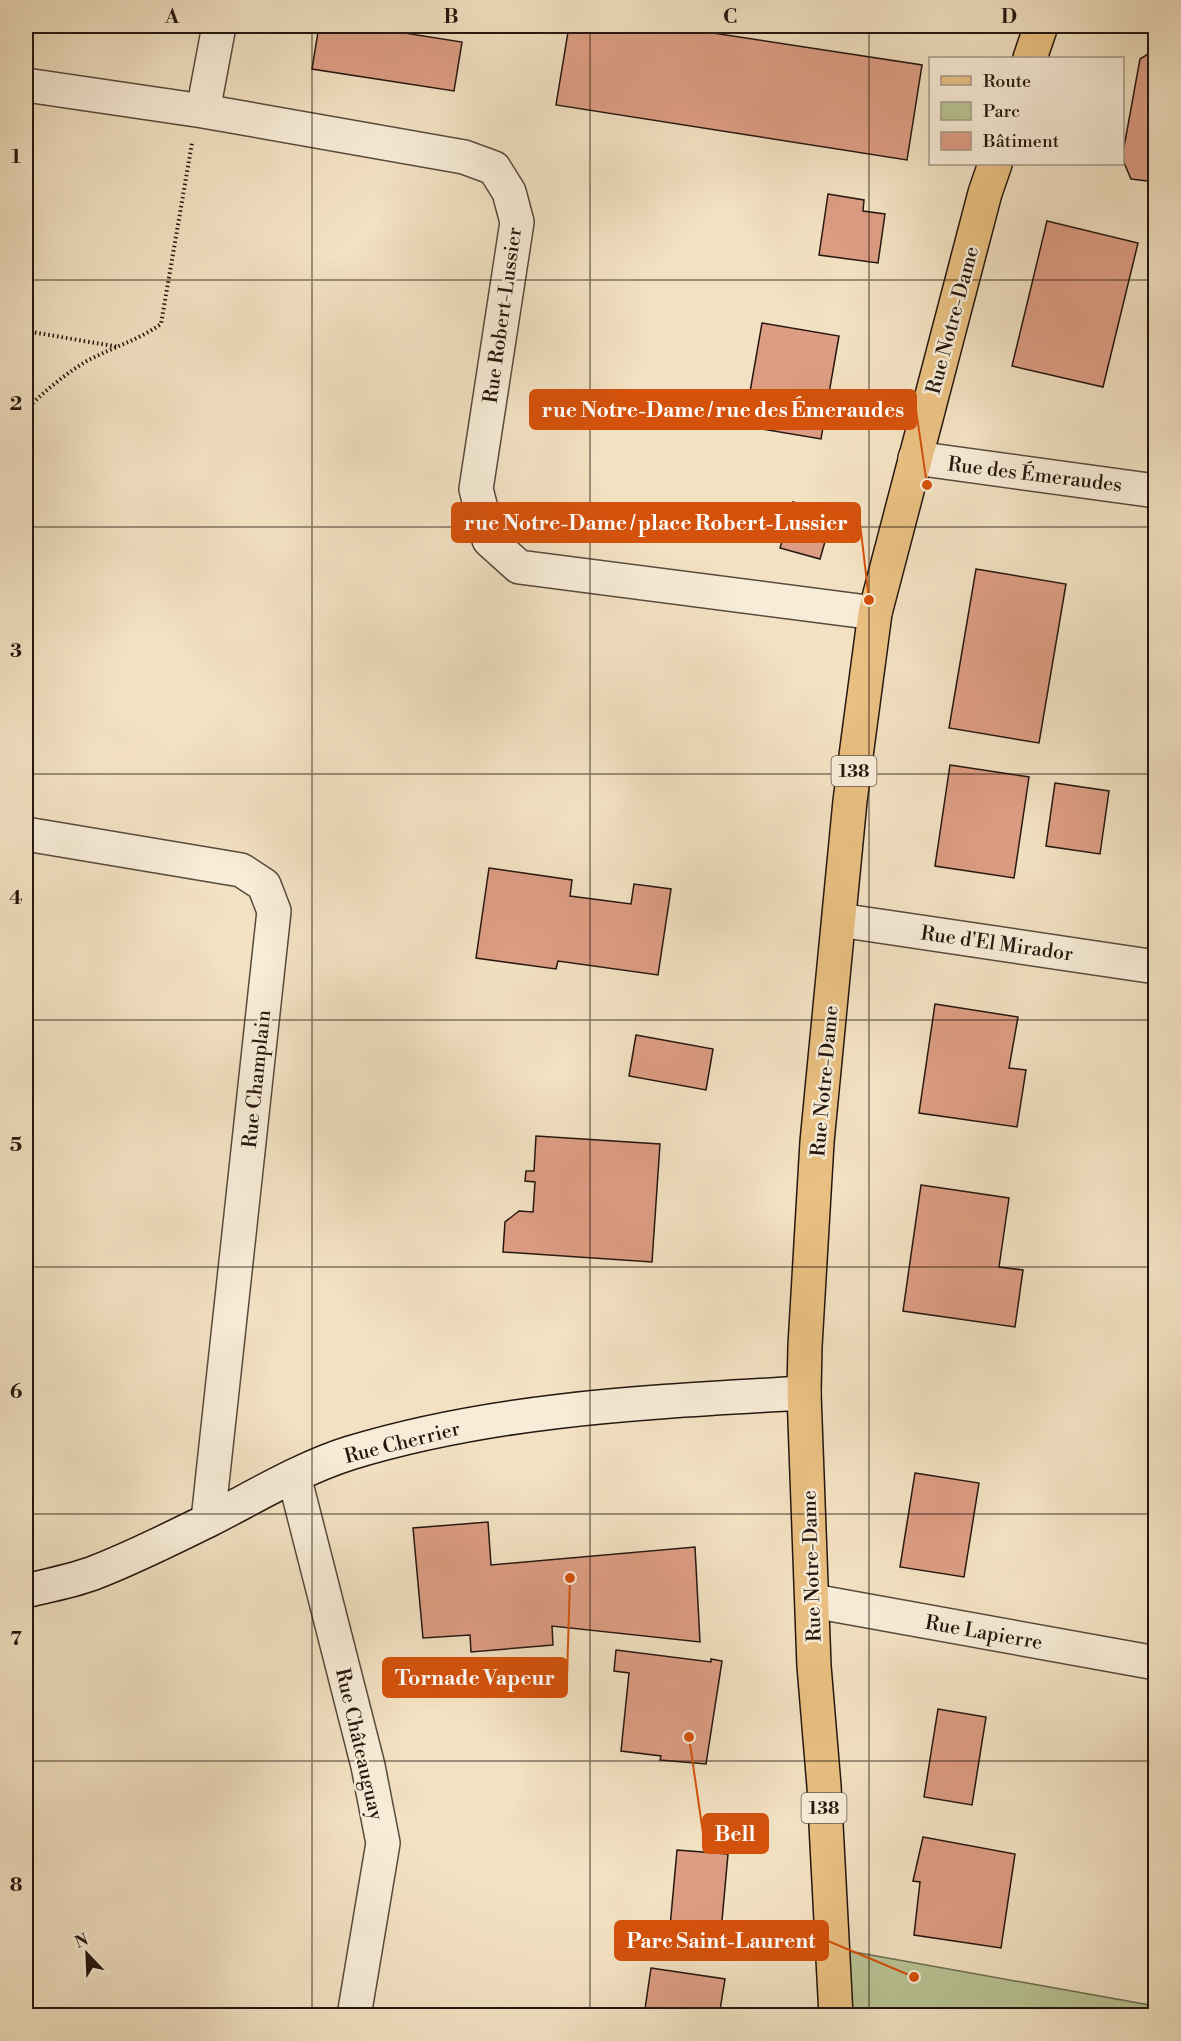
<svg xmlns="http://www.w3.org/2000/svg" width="1181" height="2041" font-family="'Libre Bodoni',serif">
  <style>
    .green { fill: #b8c395; stroke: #6e6d52; stroke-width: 1.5 }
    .building { fill: #dd9d84; stroke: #25170f; stroke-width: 1.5 }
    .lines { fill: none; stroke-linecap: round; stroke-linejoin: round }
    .street-casing { stroke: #584a3c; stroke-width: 36 }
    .secondary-casing { stroke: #25170f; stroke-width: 36 }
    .primary-casing { stroke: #25170f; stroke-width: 36 }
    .path { stroke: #25170f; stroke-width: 4; stroke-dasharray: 1.5 3; stroke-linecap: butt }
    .street { stroke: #f7ecd7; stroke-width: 33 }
    .secondary { stroke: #f7ecd7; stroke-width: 33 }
    .primary { stroke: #e9c081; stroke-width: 33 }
    .grid { fill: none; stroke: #25170f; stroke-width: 1.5; stroke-opacity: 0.55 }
    .labels { text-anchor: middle; stroke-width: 5; stroke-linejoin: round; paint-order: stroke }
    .shield { fill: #f7ecd7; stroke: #64574b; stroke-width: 1.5 }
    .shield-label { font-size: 18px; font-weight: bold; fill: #25170f }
    .street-label { font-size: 20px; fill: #25170f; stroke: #f7ecd7 }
    .leader { fill: none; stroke: #d4520c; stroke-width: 2 }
    .callout-dot { fill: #d4520c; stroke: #f7ecd7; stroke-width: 2 }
    .callout { fill: #d4520c; stroke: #d4520c; stroke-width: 2 }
    .callout-label { font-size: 21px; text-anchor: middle; font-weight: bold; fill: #fff }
    .neatline { fill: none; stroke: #25170f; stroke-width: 2 }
    .grid-label { font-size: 20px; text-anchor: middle; font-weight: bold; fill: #25170f }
  </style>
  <rect width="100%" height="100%" fill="#f2e1c2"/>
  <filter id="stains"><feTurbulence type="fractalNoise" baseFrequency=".00333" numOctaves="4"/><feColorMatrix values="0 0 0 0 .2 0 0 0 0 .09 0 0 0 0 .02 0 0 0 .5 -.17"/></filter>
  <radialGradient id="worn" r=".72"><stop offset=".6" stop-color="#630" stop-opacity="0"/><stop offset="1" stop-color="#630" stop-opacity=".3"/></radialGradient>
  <path class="green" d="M 832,1948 L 1155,2006 L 1155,2015 L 836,2015 Z"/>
  <path class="building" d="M 319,26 L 360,26 L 462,42 L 454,91 L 312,69 Z
    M 569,26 L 667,26 L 922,65 L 907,160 L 556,105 Z
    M 1156,49 L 1156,182 L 1131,179 L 1122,158 L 1140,59 Z
    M 828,194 L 864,200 L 863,211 L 885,214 L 878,263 L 819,255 Z
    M 1047,221 L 1138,243 L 1103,387 L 1012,366 Z
    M 762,323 L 839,336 L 821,439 L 744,426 Z
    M 793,502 L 833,514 L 820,559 L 780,548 Z
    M 976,569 L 1066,584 L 1039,743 L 949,728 Z
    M 950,765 L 1029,777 L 1014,878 L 935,866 Z
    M 1055,783 L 1109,791 L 1100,854 L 1046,846 Z
    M 489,868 L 572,880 L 570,896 L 631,904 L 634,884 L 671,889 L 658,975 L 558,961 L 556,969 L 476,958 Z
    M 935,1004 L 1018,1017 L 1009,1068 L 1026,1070 L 1017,1127 L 919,1113 Z
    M 636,1035 L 713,1049 L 706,1090 L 629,1076 Z
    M 536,1136 L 660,1144 L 652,1262 L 503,1252 L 505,1222 L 519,1211 L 533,1212 L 535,1182 L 525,1181 L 526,1171 L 534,1171 Z
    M 921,1185 L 1009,1198 L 999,1267 L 1023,1270 L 1015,1327 L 903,1311 Z
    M 915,1473 L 979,1483 L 964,1577 L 900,1567 Z
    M 488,1522 L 491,1565 L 695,1547 L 700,1642 L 552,1626 L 553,1645 L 471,1652 L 470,1635 L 423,1638 L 413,1528 Z
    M 616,1650 L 711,1662 L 711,1659 L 722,1661 L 706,1764 L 660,1760 L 661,1756 L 621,1751 L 629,1673 L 614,1671 Z
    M 938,1709 L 986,1717 L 972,1805 L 924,1797 Z
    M 923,1837 L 1015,1854 L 1001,1948 L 914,1935 L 920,1882 L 913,1881 Z
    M 677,1850 L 728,1854 L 720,1943 L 669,1938 Z
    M 651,1968 L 725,1979 L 719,2016 L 644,2016 Z"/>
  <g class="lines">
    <g class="street-casing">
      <path id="street" d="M 26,85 L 203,111 L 464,157 L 494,168 L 509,192 L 517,222 L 476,489 L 489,540 L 519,567 L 875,613
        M 203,111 L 219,26
        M 915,458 L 1156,491
        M 26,834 L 241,870 L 264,885 L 274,911 L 208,1520
        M 839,920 L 1156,967
        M 294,1476 L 368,1766 L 383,1843 L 354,2016
        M 813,1601 L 1156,1663"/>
    </g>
    <g class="secondary-casing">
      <path id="secondary" d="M 26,1591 C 48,1585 74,1581 96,1572 C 135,1557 174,1537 211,1519 C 256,1496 302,1468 350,1453 C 498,1408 651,1402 804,1393"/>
    </g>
    <g class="primary-casing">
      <path id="primary" d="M 1030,58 L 1041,26
        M 836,2016 L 824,1786 L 814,1666 L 804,1393 L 805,1346 L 817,1142 L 850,801 L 875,613 L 985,193 L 995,164"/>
    </g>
    <path class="path" d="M 26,331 L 119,347
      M 26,409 C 44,392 64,375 85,362 C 110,348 137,341 161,324 L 192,143"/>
    <use href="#street" class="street"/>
    <use href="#secondary" class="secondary"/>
    <use href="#primary" class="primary"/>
  </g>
  <path class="grid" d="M 312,26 L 312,2016M 590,26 L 590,2016M 869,26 L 869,2016M 26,280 L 1156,280M 26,527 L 1156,527M 26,774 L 1156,774M 26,1020 L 1156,1020M 26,1267 L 1156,1267M 26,1514 L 1156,1514M 26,1761 L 1156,1761"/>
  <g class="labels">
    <g class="shield">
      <rect x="831.5" y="756" width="45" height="30" rx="4.5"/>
      <rect x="801.5" y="1793" width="45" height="30" rx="4.5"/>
    </g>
    <g class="shield-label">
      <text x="854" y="777">138</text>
      <text x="824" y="1814">138</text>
    </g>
    <g class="street-label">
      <text transform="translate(502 315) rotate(-82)" y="7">Rue Robert-Lussier</text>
      <text transform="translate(952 320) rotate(-75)" y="7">Rue Notre-Dame</text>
      <text transform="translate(1035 474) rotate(7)" y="7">Rue des Émeraudes</text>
      <text transform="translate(997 943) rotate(8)" y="7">Rue d'El Mirador</text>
      <text transform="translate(256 1079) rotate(-84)" y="7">Rue Champlain</text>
      <text transform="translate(824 1081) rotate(-85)" y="7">Rue Notre-Dame</text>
      <text transform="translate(402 1442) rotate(-14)" y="7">Rue Cherrier</text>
      <text transform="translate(811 1566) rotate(-92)" y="7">Rue Notre-Dame</text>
      <text transform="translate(984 1632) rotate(10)" y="7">Rue Lapierre</text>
      <text transform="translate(360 1744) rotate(77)" y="7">Rue Châteauguay</text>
    </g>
  </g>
  <path class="leader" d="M927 485L916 410M869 600L860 523M570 1578L567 1678M689 1737L703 1833M914 1977L828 1941"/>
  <g class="callout-dot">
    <circle cx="927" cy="485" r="6"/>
    <circle cx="869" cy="600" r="6"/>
    <circle cx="570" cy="1578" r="6"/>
    <circle cx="689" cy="1737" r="6"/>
    <circle cx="914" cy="1977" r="6"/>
  </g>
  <g class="callout">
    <rect x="530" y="390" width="386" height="39" rx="6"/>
    <rect x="452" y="503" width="408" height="39" rx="6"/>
    <rect x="383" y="1658" width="184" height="39" rx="6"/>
    <rect x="703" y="1814" width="65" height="39" rx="6"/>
    <rect x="615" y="1921" width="213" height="39" rx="6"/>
  </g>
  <g class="callout-label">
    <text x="723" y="417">rue Notre-Dame / rue des Émeraudes</text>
    <text x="656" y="530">rue Notre-Dame / place Robert-Lussier</text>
    <text x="475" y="1685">Tornade Vapeur</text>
    <text x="735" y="1841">Bell</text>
    <text x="721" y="1948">Parc Saint-Laurent</text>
  </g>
  <rect width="1181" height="2041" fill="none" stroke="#f2e1c2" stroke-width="66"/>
  <rect x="929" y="57" width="195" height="108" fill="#f7ecd7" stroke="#a39787" stroke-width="1.5"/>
  <rect x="941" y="76" width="30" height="9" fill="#e9c081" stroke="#a39787" stroke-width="1.5"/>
  <text x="983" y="87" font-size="18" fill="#25170f">Route</text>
  <rect x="941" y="102" width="30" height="18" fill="#b8c395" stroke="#a39787" stroke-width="1.5"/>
  <text x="983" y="117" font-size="18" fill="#25170f">Parc</text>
  <rect x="941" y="132" width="30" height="18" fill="#dd9d84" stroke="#a39787" stroke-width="1.5"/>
  <text x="983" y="147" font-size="18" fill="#25170f">Bâtiment</text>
  <g transform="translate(87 1954) rotate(337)" stroke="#f7ecd7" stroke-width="4.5" paint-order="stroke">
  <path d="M0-4.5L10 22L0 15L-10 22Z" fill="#25170f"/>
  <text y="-9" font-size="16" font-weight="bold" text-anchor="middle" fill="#25170f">N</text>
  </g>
  <rect x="33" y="33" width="1115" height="1975" class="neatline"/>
  <g class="grid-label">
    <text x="172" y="23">A</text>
    <text x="451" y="23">B</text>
    <text x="730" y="23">C</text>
    <text x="1009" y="23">D</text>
    <text x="16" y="163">1</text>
    <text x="16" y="410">2</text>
    <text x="16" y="657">3</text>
    <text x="16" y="904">4</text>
    <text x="16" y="1151">5</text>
    <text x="16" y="1398">6</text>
    <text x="16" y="1645">7</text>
    <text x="16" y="1891">8</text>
  </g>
  <rect width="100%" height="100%" filter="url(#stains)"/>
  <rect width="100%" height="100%" fill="url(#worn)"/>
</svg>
